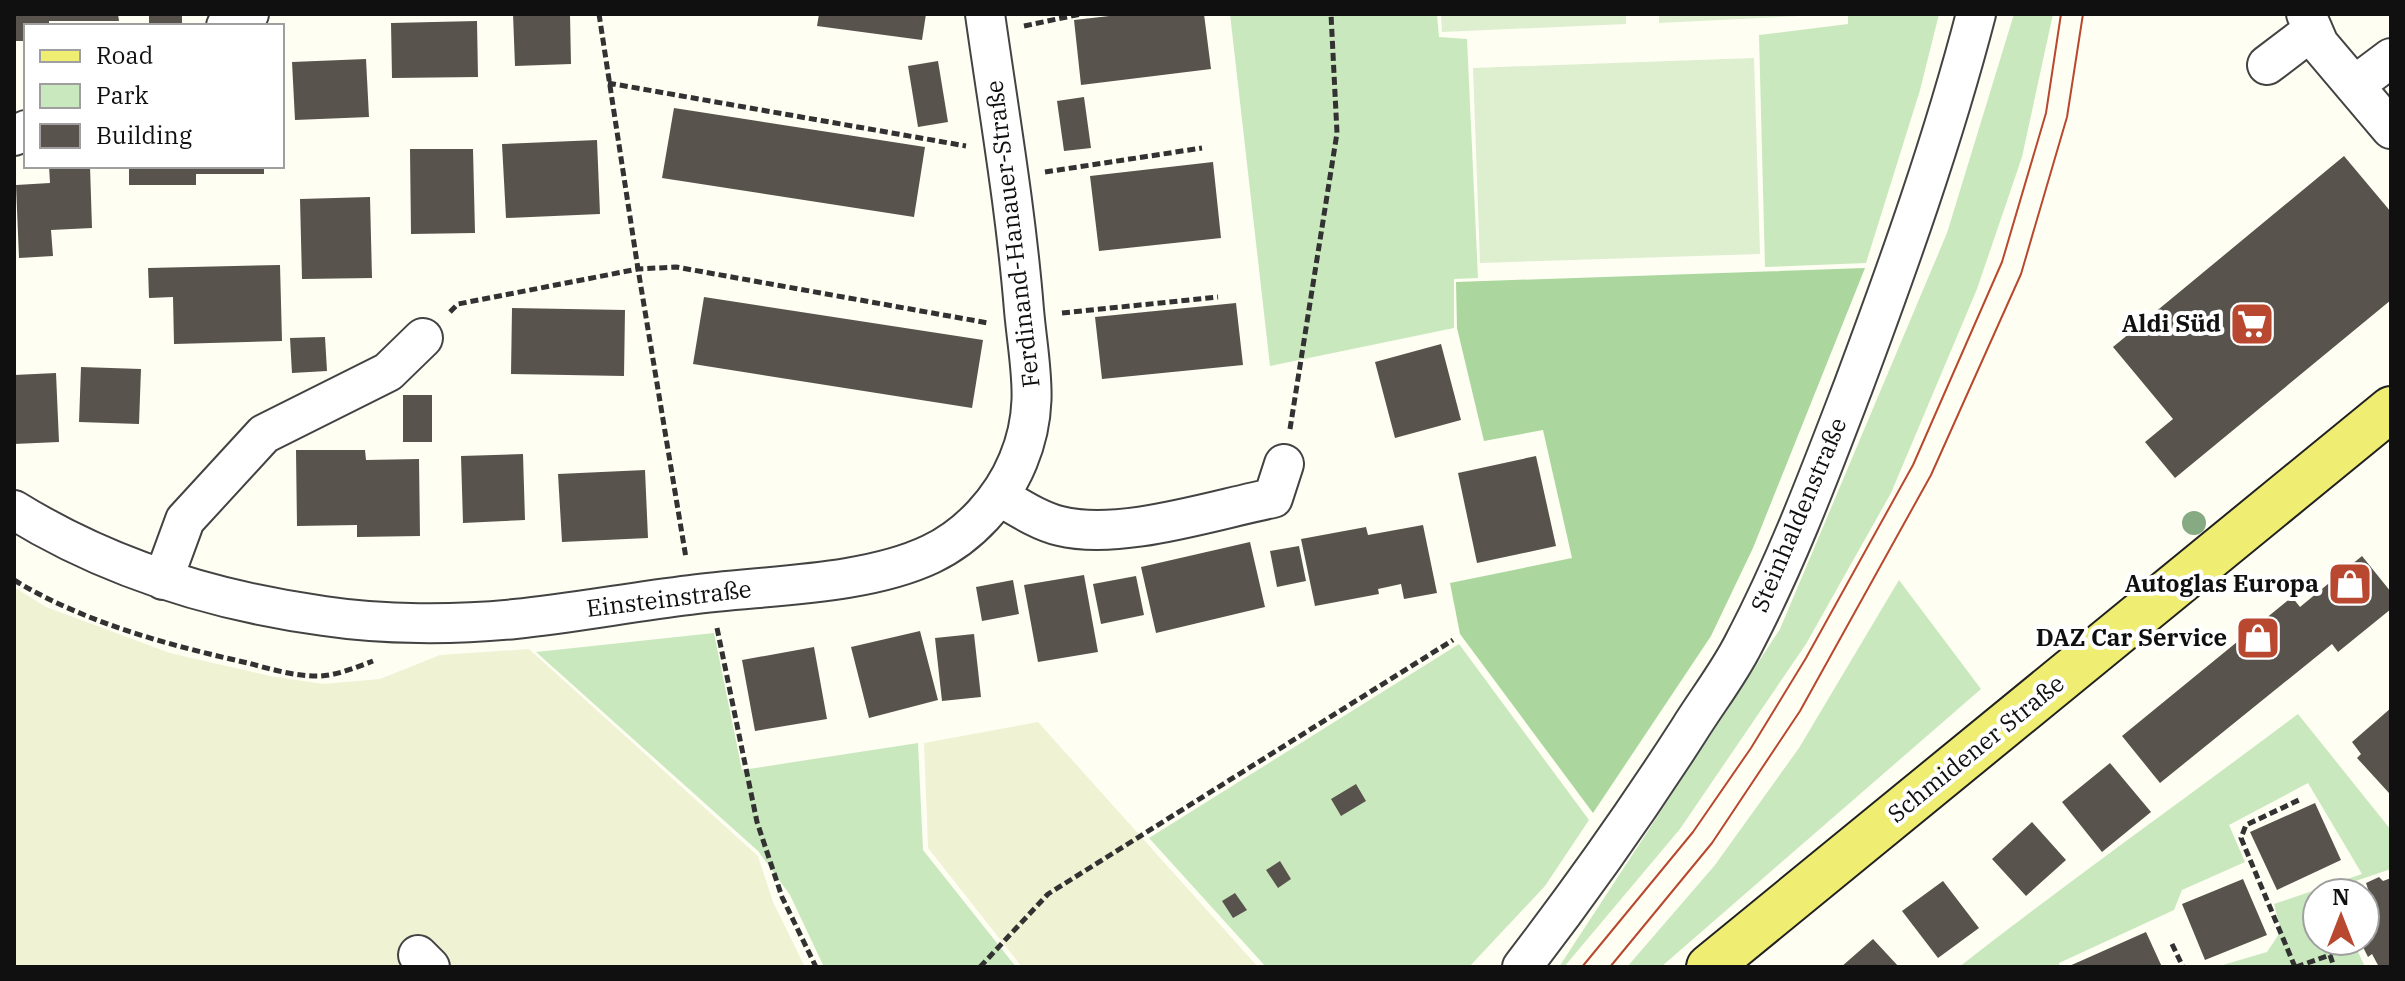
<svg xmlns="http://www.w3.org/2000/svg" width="2405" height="981" font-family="'IBM Plex Serif',serif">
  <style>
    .farmland { fill: #eff3d4 }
    .green { fill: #cae8be }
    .forest { fill: #abd79e }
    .pitch { fill: #ddefcf }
    .building { fill: #58544d }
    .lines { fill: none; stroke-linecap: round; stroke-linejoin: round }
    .minor-casing { stroke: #434343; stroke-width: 42 }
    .major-casing { stroke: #212121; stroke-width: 48 }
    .path { stroke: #323232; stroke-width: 5; stroke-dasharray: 8 4; stroke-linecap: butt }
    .minor { stroke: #fff; stroke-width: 38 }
    .major { stroke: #f0ee72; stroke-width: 44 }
    .tram { stroke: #b8482f; stroke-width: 2 }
    .tree { fill: #86aa82 }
    .labels { text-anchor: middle; stroke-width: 8; stroke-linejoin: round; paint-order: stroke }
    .street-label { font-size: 24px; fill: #101010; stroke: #fff }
    .poi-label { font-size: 24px; font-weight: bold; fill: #101010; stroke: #fff; text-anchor: end }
  </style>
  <rect width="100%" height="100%" fill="#fefef3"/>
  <path class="farmland" d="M 14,587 L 46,607 L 170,653 L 270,676 L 323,684 L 380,679 L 440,655 L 529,649 L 758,856 L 773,902 L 805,967 L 14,967 Z
    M 1038,722 L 1258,967 L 1022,967 L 928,848 L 924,743 Z"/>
  <path class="green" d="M 1230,14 L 1437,14 L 1439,37 L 1467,39 L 1478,278 L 1454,279 L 1454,328 L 1270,366 Z
    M 1848,14 L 1939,14 L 1920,90 L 1866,263 L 1765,267 L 1759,35 L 1848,24 Z
    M 2014,14 L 2053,14 L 2022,157 L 1977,289 L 1891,493 L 1806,644 L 1680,829 L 1564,967 L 1559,967 L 1780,629 L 1947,233 Z
    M 1899,580 L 1981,689 L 1661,967 L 1627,967 L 1715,865 L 1799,748 Z
    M 714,633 L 742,770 L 918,743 L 923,850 L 1016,967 L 824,967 L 790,895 L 758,851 L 536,652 Z
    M 1459,644 L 1589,820 L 1545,886 L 1469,967 L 1266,967 L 1149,838 Z
    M 2298,714 L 2391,830 L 2391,869 L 2329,890 L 2329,893 L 2317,893 L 2317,941 L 2353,941 L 2365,967 L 2216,967 L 2267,952 L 2281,931 L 2274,904 L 2362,874 L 2308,783 L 2229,825 L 2245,862 L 2182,890 L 2174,910 L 2059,963 L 2060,967 L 1959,967 C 2070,880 2185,799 2298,714 Z"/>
  <path class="forest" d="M 1865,268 L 1753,548 L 1711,636 L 1593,813 L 1460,634 L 1450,583 L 1572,558 L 1543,430 L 1484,441 L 1457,328 L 1456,282 Z"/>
  <path class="pitch" d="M 1441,14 L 1626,14 L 1626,24 L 1442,32 Z
    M 1659,14 L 1840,14 L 1659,23 Z
    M 1754,58 L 1760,254 L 1480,263 L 1473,68 Z"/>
  <path class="building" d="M 14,14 L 118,14 L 119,21 L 49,21 L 49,26 L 26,26 L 26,41 L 14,41 Z
    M 149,14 L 182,14 L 182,26 L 149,26 Z
    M 513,14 L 570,14 L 571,64 L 515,66 Z
    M 819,14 L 926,14 L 922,40 L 817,26 Z
    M 1127,14 L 1204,14 L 1211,69 L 1081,85 L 1074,20 Z
    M 477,21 L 478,77 L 392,78 L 391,23 Z
    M 366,59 L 369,117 L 295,120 L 292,62 Z
    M 938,61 L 948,122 L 918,127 L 908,66 Z
    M 1084,97 L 1091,148 L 1064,151 L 1057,101 Z
    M 674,108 L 925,147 L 914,217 L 662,178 Z
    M 597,140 L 600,214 L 506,218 L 502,144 Z
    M 410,149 L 473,149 L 475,233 L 411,234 Z
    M 2344,156 L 2391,212 L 2391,300 L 2175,478 L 2145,442 L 2173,419 L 2113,347 Z
    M 1213,162 L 1221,238 L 1099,251 L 1090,176 Z
    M 49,166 L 90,166 L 92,228 L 51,230 L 53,256 L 19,258 L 16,185 L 50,183 Z
    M 129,166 L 264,166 L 264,174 L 196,174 L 196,185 L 129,185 Z
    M 370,197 L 372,278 L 302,279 L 300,199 Z
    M 280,265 L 282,341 L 174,344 L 173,297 L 149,298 L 148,268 Z
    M 704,297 L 983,340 L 972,408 L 693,364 Z
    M 1236,303 L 1243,365 L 1102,379 L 1095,317 Z
    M 512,308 L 625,310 L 624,376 L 511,374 Z
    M 325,337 L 327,371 L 292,373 L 290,338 Z
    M 1441,344 L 1461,420 L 1395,438 L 1375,362 Z
    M 81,367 L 141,369 L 139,424 L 79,422 Z
    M 56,373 L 59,442 L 14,444 L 14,375 Z
    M 403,395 L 432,395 L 432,442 L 403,442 Z
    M 296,450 L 365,450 L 366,460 L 419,459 L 420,536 L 357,537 L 357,525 L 297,526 Z
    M 523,454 L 525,520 L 463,523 L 461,456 Z
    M 1536,456 L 1556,546 L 1477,563 L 1458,473 Z
    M 645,470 L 648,538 L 562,542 L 558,474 Z
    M 1423,525 L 1437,593 L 1404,599 L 1401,584 L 1378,589 L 1379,594 L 1315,606 L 1301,539 L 1366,527 L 1368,535 Z
    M 1250,542 L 1265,607 L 1156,633 L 1141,567 Z
    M 1299,546 L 1306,581 L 1277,587 L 1270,551 Z
    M 2362,556 L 2391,592 L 2391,609 L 2338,652 L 2332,644 L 2160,783 L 2122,736 L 2292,597 L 2300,607 Z
    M 1084,575 L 1098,652 L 1038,662 L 1024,585 Z
    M 1136,576 L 1144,615 L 1101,624 L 1093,584 Z
    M 1013,580 L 1019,614 L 982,621 L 976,587 Z
    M 920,631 L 938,700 L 869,718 L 851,647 Z
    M 974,634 L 981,697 L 942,701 L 935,638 Z
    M 814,647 L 827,719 L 755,731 L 742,660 Z
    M 2391,708 L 2391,792 L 2389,793 L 2357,758 L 2361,754 L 2352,742 Z
    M 2110,763 L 2151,812 L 2102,852 L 2062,802 Z
    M 1356,784 L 1366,801 L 1341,816 L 1331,799 Z
    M 2315,803 L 2341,860 L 2277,890 L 2250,832 Z
    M 2032,822 L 2066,860 L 2026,896 L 1992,859 Z
    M 1280,861 L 1291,879 L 1278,888 L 1266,870 Z
    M 2379,877 L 2383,881 L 2391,878 L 2391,967 L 2379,967 L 2372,954 L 2368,957 L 2360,941 L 2365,941 L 2365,893 L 2359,893 L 2368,889 L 2366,883 Z
    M 2243,879 L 2267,935 L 2205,960 L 2182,904 Z
    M 1943,881 L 1979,928 L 1938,958 L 1902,911 Z
    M 1235,893 L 1247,910 L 1233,918 L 1222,901 Z
    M 2146,932 L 2162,967 L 2067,967 Z
    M 1873,939 L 1899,967 L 1841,967 Z"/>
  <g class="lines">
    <g class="minor-casing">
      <path id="minor" d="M 2306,14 L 2319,44 L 2391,129
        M 226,26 L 249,14
        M 2267,65 L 2313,30
        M 2355,85 L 2391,58
        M 14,136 L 26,130
        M 999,496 C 1018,507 1039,521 1060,526 C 1120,541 1213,510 1273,498 L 1284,464
        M 14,510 C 108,568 215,601 324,616 C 384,625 454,625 515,619 C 574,613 631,602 690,595 C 763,585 864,586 931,554 C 969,536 1002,500 1018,461 C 1041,406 1029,366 1024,310 C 1016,211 999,113 985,14
        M 163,580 L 185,520 L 264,434 L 388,372 L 423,338
        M 418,955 L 430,967
        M 1522,967 C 1581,890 1637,811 1689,730 C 1707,701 1729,673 1744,643 C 1787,561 1820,473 1853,387 C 1899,264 1943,141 1976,14"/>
    </g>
    <g class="major-casing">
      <path id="major" d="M 1709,967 L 2391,409"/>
    </g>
    <path class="path" d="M 599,14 L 638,269 L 686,558
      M 1024,26 L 1081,14
      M 608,83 L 966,146
      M 1045,172 L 1202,148
      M 450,312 L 458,304 L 638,269 L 676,267 L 988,323
      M 1062,313 L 1218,297
      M 1290,429 L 1337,133 L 1331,14
      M 14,580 C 85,623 168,645 248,663 C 270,669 298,677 320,676 C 338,675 357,667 373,661
      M 717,628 L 757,822 L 782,897 L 816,967
      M 2172,944 L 2183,967
      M 980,967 L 1048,894 L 1453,640
      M 2295,967 L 2241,838 L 2246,825 L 2301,799
      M 2296,967 L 2330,955 L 2334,967"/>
    <use href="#minor" class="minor"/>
    <use href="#major" class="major"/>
    <path class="tram" d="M 1582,967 L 1693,832 L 1751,748 L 1806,658 L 1913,465 L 2002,262 L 2046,113 L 2061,14
      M 1610,967 L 1712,843 L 1800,711 L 1931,475 L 2021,274 L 2067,117 L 2083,14"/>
  </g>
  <circle class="tree" cx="2194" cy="523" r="12"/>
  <defs>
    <g id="supermarket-square" transform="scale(2.3)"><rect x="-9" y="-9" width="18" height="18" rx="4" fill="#b8482f" stroke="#fff"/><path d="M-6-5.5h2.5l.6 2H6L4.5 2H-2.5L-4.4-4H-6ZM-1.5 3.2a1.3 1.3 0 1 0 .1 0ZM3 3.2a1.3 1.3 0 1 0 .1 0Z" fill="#fff"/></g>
    <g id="shop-square" transform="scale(2.3)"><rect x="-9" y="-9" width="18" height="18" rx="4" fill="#b8482f" stroke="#fff"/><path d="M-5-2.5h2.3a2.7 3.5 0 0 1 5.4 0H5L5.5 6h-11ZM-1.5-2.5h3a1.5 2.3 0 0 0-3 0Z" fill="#fff"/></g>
  </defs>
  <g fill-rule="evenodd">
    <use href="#supermarket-square" x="2252" y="324"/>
    <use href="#shop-square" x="2350" y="584"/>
    <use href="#shop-square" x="2258" y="638"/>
  </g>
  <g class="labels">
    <g class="street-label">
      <text transform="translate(1013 234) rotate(-97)" y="8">Ferdinand-Hanauer-Straße</text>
      <text transform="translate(1799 515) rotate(-67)" y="8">Steinhaldenstraße</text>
      <text transform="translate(669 599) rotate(-7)" y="8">Einsteinstraße</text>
      <text transform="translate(1976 749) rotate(-39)" y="8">Schmidener Straße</text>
    </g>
    <g class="poi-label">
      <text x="2221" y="332">Aldi Süd</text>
      <text x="2319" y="592">Autoglas Europa</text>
      <text x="2227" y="646">DAZ Car Service</text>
    </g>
  </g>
  <rect width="2405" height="981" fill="none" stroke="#101010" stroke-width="32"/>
  <rect x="24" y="24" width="260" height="144" fill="#ffffff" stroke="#9f9f9f" stroke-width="2"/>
  <rect x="40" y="50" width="40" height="12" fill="#f0ee72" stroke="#9f9f9f" stroke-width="2"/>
  <text x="96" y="64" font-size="24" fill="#101010">Road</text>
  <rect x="40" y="84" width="40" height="24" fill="#cae8be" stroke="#9f9f9f" stroke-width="2"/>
  <text x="96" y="104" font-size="24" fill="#101010">Park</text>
  <rect x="40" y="124" width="40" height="24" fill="#58544d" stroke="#9f9f9f" stroke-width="2"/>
  <text x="96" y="144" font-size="24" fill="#101010">Building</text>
  <g transform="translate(2341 917)"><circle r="38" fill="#ffffff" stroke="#9f9f9f" stroke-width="2"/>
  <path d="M0-6L14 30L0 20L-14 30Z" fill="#b8482f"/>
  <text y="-12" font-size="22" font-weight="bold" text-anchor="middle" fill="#101010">N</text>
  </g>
</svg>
